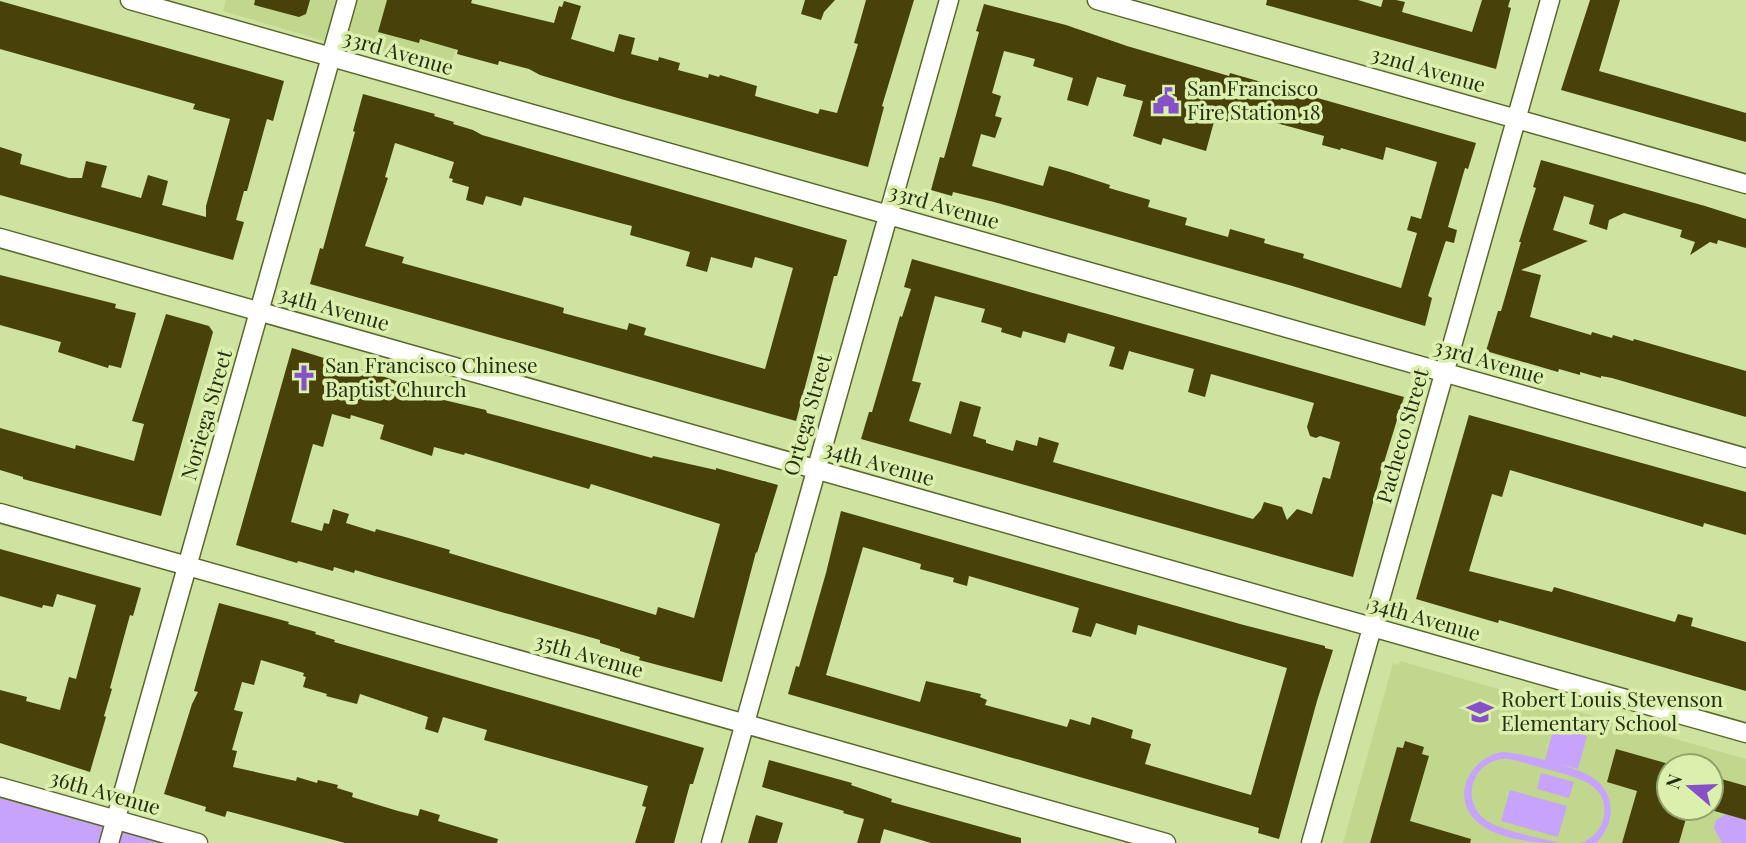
<svg xmlns="http://www.w3.org/2000/svg" width="1746" height="843" font-family="'Playfair Display',serif">
  <style>
    .built { fill: #c1d78d; fill-rule: evenodd }
    .green { fill: #c7a3fd }
    .building { fill: #484109; fill-rule: evenodd }
    .lines { fill: none; stroke-linecap: round; stroke-linejoin: round }
    .minor-casing { stroke: #586829; stroke-width: 21 }
    .minor { stroke: #fff; stroke-width: 18 }
    .labels { text-anchor: middle; stroke-width: 7; stroke-linejoin: round; paint-order: stroke }
    .street-label { font-size: 21px; fill: #262d13; stroke: #dbf0ac }
    .poi-label { font-size: 21px; fill: #262d13; stroke: #dbf0ac; text-anchor: start }
  </style>
  <rect width="100%" height="100%" fill="#cee3a0"/>
  <path class="built" d="M 226,0 L 471,0 L 447,77 L 223,11 Z
    M 1400,661 L 1746,759 L 1746,843 L 1343,843 L 1393,663 L 1399,665 ZM 1669,766 L 1711,766 L 1711,808 L 1669,808 Z"/>
  <path class="green" d="M 1554,727 L 1587,736 L 1578,769 L 1545,760 Z
    M 1501,752 C 1519,752 1583,768 1596,780 C 1617,797 1614,826 1596,843 L 1581,843 C 1593,838 1602,829 1604,816 C 1609,783 1574,777 1550,770 C 1538,767 1526,763 1514,760 C 1479,752 1457,794 1483,818 C 1498,831 1539,837 1559,843 C 1535,843 1505,840 1484,827 C 1449,805 1464,761 1501,752 Z
    M 1541,773 L 1574,782 L 1569,798 L 1537,789 Z
    M 0,787 L 197,843 L 0,843 Z
    M 1510,790 L 1567,806 L 1558,837 L 1501,821 Z
    M 1726,814 L 1746,820 L 1746,843 L 1722,843 L 1714,828 L 1716,820 Z"/>
  <path class="building" d="M 255,0 L 310,0 L 306,14 L 299,17 L 254,5 Z
    M 387,0 L 472,0 L 471,3 L 554,23 L 559,6 L 562,7 L 564,1 L 581,6 L 571,39 L 614,52 L 619,34 L 635,38 L 631,54 L 658,61 L 659,57 L 680,63 L 678,70 L 708,78 L 709,74 L 719,77 L 720,75 L 757,86 L 755,96 L 818,114 L 820,109 L 837,113 L 858,44 L 854,43 L 866,0 L 914,0 L 882,106 L 884,107 L 868,167 L 621,99 L 540,75 L 529,69 L 499,61 L 498,65 L 457,54 L 458,50 L 420,39 L 419,43 L 378,32 Z
    M 805,0 L 835,0 L 824,12 L 821,20 L 801,14 Z
    M 1267,0 L 1358,0 L 1381,7 L 1383,0 L 1396,0 L 1405,2 L 1402,12 L 1472,32 L 1482,0 L 1510,0 L 1508,7 L 1511,8 L 1496,69 L 1266,5 Z
    M 1590,0 L 1620,0 L 1599,71 L 1746,113 L 1746,142 L 1561,90 Z
    M 0,1 L 284,81 L 273,121 L 267,119 L 247,191 L 244,191 L 236,220 L 244,222 L 233,260 L 0,195 L 0,147 L 22,154 L 20,164 L 69,178 L 82,178 L 86,161 L 107,166 L 101,187 L 141,198 L 148,175 L 168,181 L 162,205 L 206,217 L 206,206 L 230,119 L 193,109 L 195,104 L 0,49 Z
    M 984,4 L 1066,25 L 1127,46 L 1229,76 L 1230,73 L 1476,143 L 1468,169 L 1465,168 L 1448,227 L 1457,230 L 1454,243 L 1446,241 L 1445,243 L 1428,296 L 1432,298 L 1425,326 L 1289,285 L 994,202 L 953,192 L 952,196 L 931,190 L 940,157 L 944,158 L 953,126 L 979,32 L 976,31 ZM 1004,51 L 1035,59 L 1033,66 L 1073,78 L 1067,100 L 1088,106 L 1097,77 L 1126,85 L 1123,96 L 1143,101 L 1133,136 L 1161,145 L 1163,138 L 1206,151 L 1215,118 L 1233,123 L 1236,112 L 1324,136 L 1322,145 L 1340,150 L 1341,148 L 1383,160 L 1386,147 L 1437,162 L 1421,219 L 1411,216 L 1407,230 L 1417,233 L 1401,288 L 1303,258 L 1304,254 L 1264,243 L 1265,239 L 1230,229 L 1228,237 L 1185,225 L 1187,218 L 1148,207 L 1150,200 L 1109,188 L 1110,185 L 1070,172 L 1049,166 L 1043,186 L 972,166 L 981,134 L 995,138 L 1002,118 L 995,116 L 1001,96 L 992,93 Z
    M 363,94 L 435,114 L 434,116 L 454,122 L 453,124 L 473,130 L 482,135 L 847,240 L 837,276 L 834,276 L 796,421 L 310,284 L 320,248 L 323,249 L 355,132 L 353,131 ZM 395,143 L 454,162 L 449,178 L 453,179 L 452,182 L 469,187 L 466,200 L 483,205 L 486,196 L 521,206 L 524,197 L 620,223 L 632,226 L 630,235 L 690,252 L 686,266 L 707,272 L 711,257 L 752,268 L 755,257 L 793,268 L 765,369 L 644,335 L 646,328 L 629,323 L 627,330 L 563,313 L 564,308 L 554,305 L 402,263 L 404,257 L 365,246 L 388,178 L 385,177 Z
    M 1541,160 L 1705,206 L 1746,219 L 1746,248 L 1718,240 L 1717,244 L 1710,242 L 1690,255 L 1695,242 L 1680,237 L 1682,230 L 1624,213 L 1609,220 L 1607,230 L 1589,224 L 1594,205 L 1564,196 L 1553,230 L 1588,241 L 1521,270 L 1541,275 L 1530,317 L 1591,335 L 1592,332 L 1612,338 L 1613,335 L 1633,341 L 1634,339 L 1746,371 L 1746,417 L 1612,378 L 1601,376 L 1601,378 L 1580,372 L 1580,375 L 1559,369 L 1558,372 L 1486,351 L 1498,311 L 1501,311 L 1521,242 L 1519,242 L 1536,188 L 1533,187 Z
    M 912,259 L 1404,397 L 1382,469 L 1353,577 L 861,439 L 869,412 L 872,412 L 900,316 L 902,317 L 911,289 L 904,287 ZM 935,296 L 985,309 L 981,322 L 1002,328 L 1001,332 L 1021,338 L 1023,331 L 1065,343 L 1068,333 L 1115,347 L 1109,366 L 1123,370 L 1129,351 L 1194,369 L 1188,392 L 1205,397 L 1211,374 L 1314,403 L 1307,427 L 1310,436 L 1316,438 L 1320,436 L 1340,442 L 1330,479 L 1323,477 L 1312,514 L 1297,509 L 1287,520 L 1282,507 L 1264,502 L 1261,510 L 1253,519 L 1053,462 L 1059,443 L 1039,437 L 1037,446 L 1016,440 L 1013,451 L 986,443 L 986,440 L 973,436 L 981,407 L 960,401 L 951,434 L 909,421 L 921,383 L 912,381 Z
    M 0,275 L 116,304 L 115,308 L 136,313 L 121,368 L 109,365 L 108,368 L 58,352 L 61,342 L 0,325 Z
    M 166,314 L 209,326 L 213,332 L 161,516 L 23,479 L 23,477 L 0,470 L 0,428 L 75,449 L 76,445 L 134,461 L 144,424 L 132,421 Z
    M 292,348 L 388,378 L 406,385 L 405,388 L 427,396 L 486,410 L 487,413 L 521,422 L 652,458 L 653,456 L 716,470 L 716,468 L 778,485 L 757,553 L 756,552 L 722,682 L 639,660 L 640,657 L 620,651 L 620,649 L 600,643 L 600,640 L 375,576 L 355,570 L 354,573 L 334,567 L 333,571 L 298,561 L 297,563 L 236,545 ZM 332,414 L 350,419 L 351,415 L 384,425 L 380,439 L 432,456 L 434,447 L 464,455 L 465,453 L 589,489 L 591,484 L 720,524 L 694,618 L 658,607 L 656,615 L 449,553 L 450,550 L 405,537 L 376,529 L 375,532 L 346,523 L 349,514 L 333,509 L 329,524 L 324,523 L 322,531 L 291,522 L 313,444 L 323,447 Z
    M 1469,415 L 1746,492 L 1746,535 L 1704,523 L 1703,527 L 1510,470 L 1502,497 L 1492,494 L 1469,571 L 1552,592 L 1554,587 L 1675,622 L 1678,614 L 1693,618 L 1691,626 L 1746,642 L 1746,691 L 1499,620 L 1498,623 L 1416,599 Z
    M 841,511 L 1240,624 L 1325,646 L 1325,648 L 1333,650 L 1317,701 L 1279,839 L 1258,833 L 1259,828 L 788,694 L 796,666 L 799,667 L 826,573 ZM 863,547 L 921,564 L 920,569 L 954,578 L 953,582 L 967,586 L 969,576 L 1079,608 L 1072,632 L 1091,637 L 1096,623 L 1136,635 L 1138,625 L 1287,668 L 1251,795 L 1145,764 L 1151,744 L 1131,738 L 1133,730 L 1092,717 L 1090,725 L 1070,719 L 1067,727 L 985,705 L 987,700 L 980,697 L 981,694 L 926,681 L 920,702 L 826,675 Z
    M 0,549 L 141,588 L 133,616 L 130,615 L 113,677 L 110,688 L 112,689 L 104,716 L 106,717 L 90,772 L 0,743 L 0,690 L 27,697 L 26,701 L 60,710 L 69,677 L 76,679 L 96,605 L 57,594 L 53,607 L 43,605 L 42,608 L 0,596 Z
    M 219,603 L 289,622 L 288,624 L 316,632 L 315,634 L 335,640 L 334,642 L 704,748 L 693,784 L 690,784 L 674,843 L 635,843 L 646,807 L 642,806 L 648,786 L 484,740 L 487,730 L 443,717 L 438,733 L 425,729 L 428,717 L 360,694 L 357,704 L 326,696 L 327,694 L 303,687 L 306,677 L 303,676 L 304,673 L 261,660 L 254,685 L 242,682 L 234,710 L 243,712 L 232,750 L 237,751 L 233,767 L 296,781 L 297,777 L 317,783 L 318,780 L 338,785 L 337,788 L 353,793 L 352,797 L 398,811 L 418,816 L 420,809 L 440,815 L 438,821 L 498,839 L 497,843 L 345,843 L 227,811 L 225,817 L 205,811 L 206,807 L 164,794 L 192,704 L 198,692 L 194,691 Z
    M 1405,741 L 1424,747 L 1422,754 L 1429,756 L 1410,821 L 1471,839 L 1470,843 L 1370,843 L 1397,747 L 1403,748 Z
    M 1616,749 L 1669,764 L 1669,808 L 1689,808 L 1679,843 L 1622,843 L 1637,791 L 1607,782 Z
    M 769,760 L 852,783 L 851,785 L 892,799 L 891,802 L 1021,838 L 1021,843 L 931,843 L 884,829 L 880,843 L 857,843 L 864,819 L 843,813 L 844,811 L 762,787 Z
    M 1711,776 L 1746,786 L 1746,820 L 1711,810 Z
    M 756,815 L 783,823 L 777,843 L 748,843 Z"/>
  <g class="lines">
    <g class="minor-casing">
      <path id="minor" d="M 130,0 L 1746,458
        M 1097,0 L 1746,184
        M 0,238 L 1746,733
        M 0,513 L 1166,843
        M 0,787 L 198,843
        M 109,843 L 347,0
        M 711,843 L 949,0
        M 1311,843 L 1550,0"/>
    </g>
    <use href="#minor" class="minor"/>
  </g>
  <defs>
    <g id="civic-bare" transform="scale(2.1)"><path d="M-.6-6.5H3V-4.5H.6V-3L4-1V1h2V6H-6V1h2V-1L-.6-3ZM-1.2 2.5V6h2.4V2.5Z" fill="#8750c8" stroke="#dbf0ac" stroke-width="2.5" paint-order="stroke"/></g>
    <g id="church-bare" transform="scale(2.1)"><path d="M-1.2-6h2.4v3.5h3.3v2.4h-3.3V6h-2.4V-.1h-3.3v-2.4h3.3Z" fill="#8750c8" stroke="#dbf0ac" stroke-width="2.5" paint-order="stroke"/></g>
    <g id="school-bare" transform="scale(2.1)"><path d="M0-5L7-2L0 1L-7-2ZM-4 1L0 2.5L4 1V4Q0 6-4 4Z" fill="#8750c8" stroke="#dbf0ac" stroke-width="2.5" paint-order="stroke"/></g>
  </defs>
  <g fill-rule="evenodd">
    <use href="#civic-bare" x="1166" y="101"/>
    <use href="#church-bare" x="304" y="378"/>
    <use href="#school-bare" x="1480" y="712"/>
  </g>
  <g class="labels">
    <g class="street-label">
      <text transform="translate(398 53) rotate(16)" y="7">33rd Avenue</text>
      <text transform="translate(1428 70) rotate(16)" y="7">32nd Avenue</text>
      <text transform="translate(944 207) rotate(16)" y="7">33rd Avenue</text>
      <text transform="translate(334 309) rotate(16)" y="7">34th Avenue</text>
      <text transform="translate(1489 362) rotate(16)" y="7">33rd Avenue</text>
      <text transform="translate(207 415) rotate(-74)" y="7">Noriega Street</text>
      <text transform="translate(808 415) rotate(-74)" y="7">Ortega Street</text>
      <text transform="translate(1403 436) rotate(-74)" y="7">Pacheco Street</text>
      <text transform="translate(879 464) rotate(16)" y="7">34th Avenue</text>
      <text transform="translate(1425 619) rotate(16)" y="7">34th Avenue</text>
      <text transform="translate(589 656) rotate(16)" y="7">35th Avenue</text>
      <text transform="translate(105 793) rotate(16)" y="7">36th Avenue</text>
    </g>
    <g class="poi-label">
      <text x="1187" y="96">San Francisco<tspan x="1187" dy="24">Fire Station 18</tspan></text>
      <text x="325" y="373">San Francisco Chinese<tspan x="325" dy="24">Baptist Church</tspan></text>
      <text x="1501" y="707">Robert Louis Stevenson<tspan x="1501" dy="24">Elementary School</tspan></text>
    </g>
  </g>
  <g transform="translate(1690 787) rotate(289)"><circle r="33" fill="#dbf0ac" stroke="#93a26f" stroke-width="2"/>
  <path d="M0-5L12 26L0 18L-12 26Z" fill="#8750c8"/>
  <text y="-10" font-size="19" font-weight="bold" text-anchor="middle" fill="#262d13">N</text>
  </g>
</svg>
